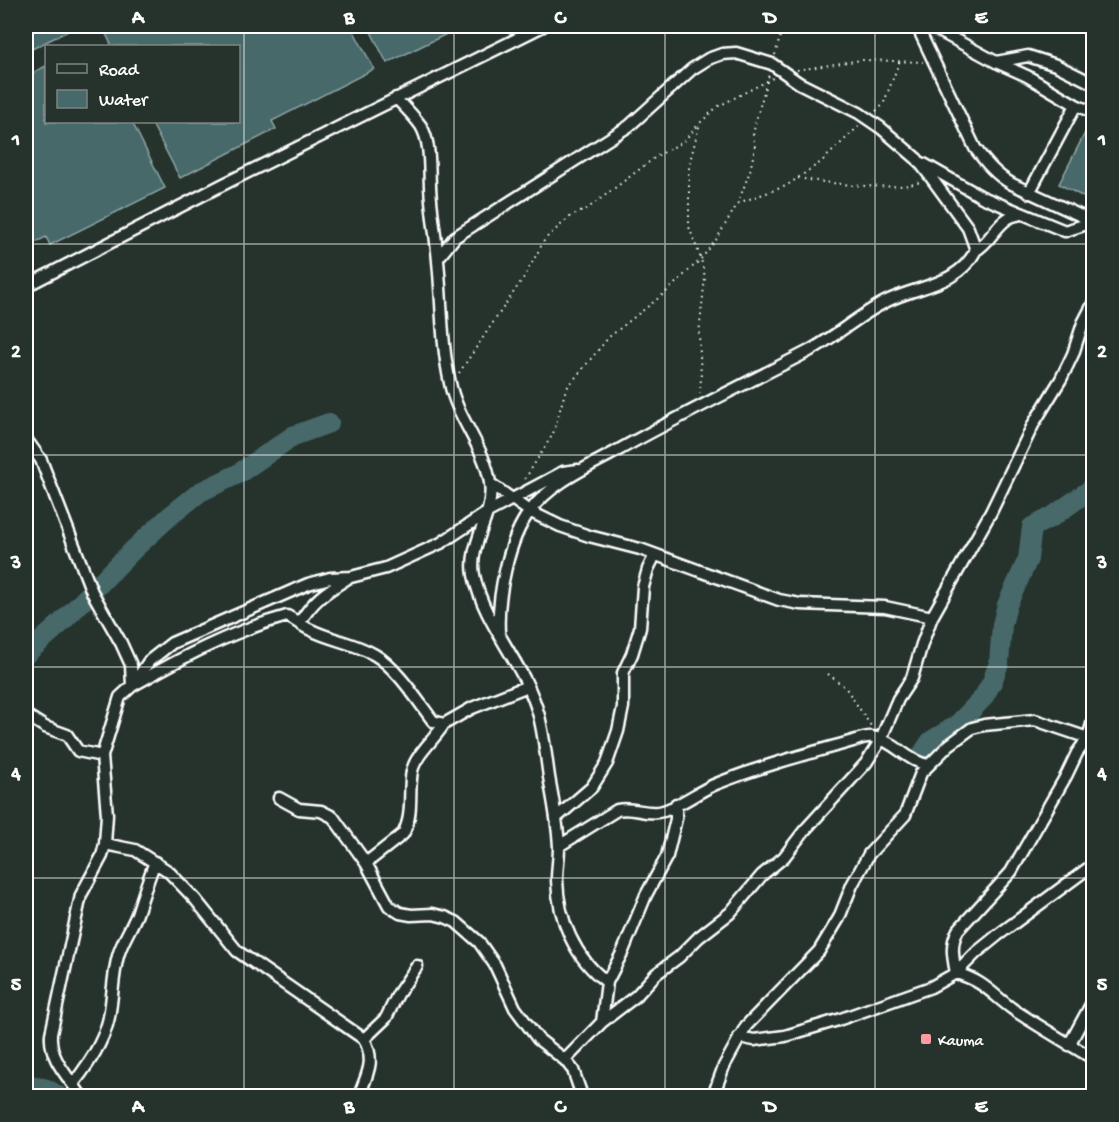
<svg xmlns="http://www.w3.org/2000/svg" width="1119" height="1122" font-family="'Gochi Hand',sans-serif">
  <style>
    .water { fill: #46696b; stroke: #90a5a6; stroke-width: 1.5 }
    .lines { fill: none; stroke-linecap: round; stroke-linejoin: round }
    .river { stroke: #46696b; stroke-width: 20 }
    .minor-casing { stroke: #fff; stroke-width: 15 }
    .path { stroke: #fff; stroke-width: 2; stroke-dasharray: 1.5 4.5; stroke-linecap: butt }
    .minor { stroke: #26332d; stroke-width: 10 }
    .grid { fill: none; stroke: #fff; stroke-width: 1.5; stroke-opacity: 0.55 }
    .poi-dot { fill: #ff9aa2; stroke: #26332d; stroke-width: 2 }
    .labels { text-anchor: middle; stroke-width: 5; stroke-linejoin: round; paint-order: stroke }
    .poi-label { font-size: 16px; fill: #fff; stroke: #26332d; text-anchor: start }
    .neatline { fill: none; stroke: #fff; stroke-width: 2 }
    .grid-label { font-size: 20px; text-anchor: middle; font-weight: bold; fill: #fff }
  </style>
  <rect width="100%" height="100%" fill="#26332d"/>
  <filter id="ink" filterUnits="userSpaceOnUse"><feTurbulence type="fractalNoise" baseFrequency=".0167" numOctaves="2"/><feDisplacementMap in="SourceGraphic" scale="12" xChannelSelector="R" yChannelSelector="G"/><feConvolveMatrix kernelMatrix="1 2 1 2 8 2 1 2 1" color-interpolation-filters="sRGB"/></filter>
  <g filter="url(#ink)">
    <path class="water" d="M 26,26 L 78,26 L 26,52 Z
      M 123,26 L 351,26 L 374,69 L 272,121 L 276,129 L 180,178 L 151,122 L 238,122 L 238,46 L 112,46 L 106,34 Z
      M 368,26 L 463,26 L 387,63 Z
      M 46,66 L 46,122 L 132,122 L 165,188 L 50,245 L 46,237 L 26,247 L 26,76 Z
      M 1089,125 L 1093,127 L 1093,202 L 1059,184 Z"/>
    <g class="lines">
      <path class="river" d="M 26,654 L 59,625 L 134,549 L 170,516 L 200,492 L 238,474 L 293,436 L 329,423
        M 923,753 L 931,741 L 957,725 L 983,698 L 992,682 L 999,663 L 1002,625 L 1007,605 L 1028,559 L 1032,527 L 1052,517 L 1094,487
        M 26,1084 L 47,1089 L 58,1096"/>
      <g class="minor-casing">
        <path id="minor" d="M 917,26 L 975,148 C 986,163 996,175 1012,184 L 1094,222
          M 930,26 L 996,62 L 1027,76 L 1076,105 L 1094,113
          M 996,62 L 1028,56 L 1056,65 L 1094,84
          M 396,98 C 404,106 414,116 421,126 C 431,143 429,167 430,186 C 431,211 436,236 438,261 C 442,301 441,343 450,383 C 457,419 485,447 490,483 C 495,515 468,543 474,575 C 484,626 526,665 539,716 C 544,736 546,756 549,777 C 553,799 558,824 559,847 C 559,858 557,869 557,880 C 558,919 575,959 607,982
          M 924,164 L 982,197 L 1065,231 L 1093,222
          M 1029,193 L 1076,105
          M 976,250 C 989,243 995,227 1007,219 C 1011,216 1017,215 1021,214
          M 438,258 L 455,237 L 629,126 L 692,69 L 708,59 L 722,54 L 736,53 L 772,64 L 799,83 L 859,113 L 881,128 L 917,159 L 930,176 L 968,228 L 976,250 C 957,287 918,285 885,302 C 858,316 835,337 809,351 C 744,385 678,416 615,452 C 586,468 551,483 530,511 C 508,539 497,598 499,632
          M 26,286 L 222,185 L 543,26
          M 26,439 L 41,460 L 92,592 L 121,643 L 131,665 L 132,686 C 181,658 232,631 287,616 C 295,620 302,626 311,630 C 331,640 355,643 375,655 C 396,667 418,701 433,721 L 444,724 L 472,708 L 528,686
          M 491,484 L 529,511 L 560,526 L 589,536 L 640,549 L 779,600 L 800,604 L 885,607 L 932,617
          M 300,622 C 314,599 326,592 348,578
          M 26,715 L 45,727 L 67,735 L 78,751 L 102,756
          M 1094,717 L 1088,738 L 1077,753 L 1066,776 L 1011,872 L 958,930 C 950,945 953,957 956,973 C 986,982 991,994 1014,1010 C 1040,1027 1067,1043 1094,1059
          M 279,798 L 299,809 L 321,811 L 333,817 L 366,863 L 403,834 C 414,814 408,792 412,771 C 416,754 435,739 444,724
          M 556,818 L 592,787 L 607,763 L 618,731 L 623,707 L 623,673 L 632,654 L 640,628 L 643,587 L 648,569 L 655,555
          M 105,844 L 135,850 L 168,871 L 195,899 L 237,951 L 364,1039
          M 559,846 L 617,810 C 633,806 648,816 663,811 C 678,807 699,791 716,784 C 761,766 807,754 853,741 C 859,739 867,736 872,737 C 894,740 907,762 929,765
          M 366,863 L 389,906 L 400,913 L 411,915 L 433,914 L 445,917 L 456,922 L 479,942 L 495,965 L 515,1008 L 538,1039 L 565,1060 L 573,1070 L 582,1096
          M 602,1022 L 636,996 L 656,974 L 679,957 L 699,937 L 730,913 L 762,875 L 784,857 L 804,831 L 866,763 L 880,741 L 898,699 L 912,678 L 922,644 L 932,617 L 991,512 L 1034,423 L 1061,379 L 1073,354 L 1083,323 L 1094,302
          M 739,1037 L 754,1040 L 785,1036 L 838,1020 L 931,987 L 956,973 L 977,952 L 998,935 L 1094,864
          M 1069,1045 L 1094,999
          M 565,1060 L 602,1022 L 607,982 L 623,951 L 646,895 L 667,856 L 676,819 L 676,804
          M 73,1084 C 89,1064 107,1037 110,1011 C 113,992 113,974 118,956 C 122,941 131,929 137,914 C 143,896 148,879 155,862
          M 81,1096 C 68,1076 49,1059 51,1034 L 81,895 L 102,856 L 105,844 L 107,815 L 102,756 L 120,697 L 132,686 L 149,661 L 172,643 L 308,584 L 330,578 L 351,577 L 386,568 L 441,543 L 488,512 L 563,472 L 578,470
          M 359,1096 C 367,1074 376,1062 364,1039 L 386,1018 L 398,994 L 417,966
          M 713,1096 L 724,1066 L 746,1026 L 819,951 L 839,918 L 852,885 L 869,854 L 905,815 L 921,773 L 949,745 L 972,728 L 984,725 L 1035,720 L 1094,740"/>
      </g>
      <path class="path" d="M 775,55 L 783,26
        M 797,70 L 861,60 L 923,62
        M 876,111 L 883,105 L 900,60
        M 798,178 C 825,183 896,192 920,182
        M 738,203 L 786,186 L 821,162 L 860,125
        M 459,373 L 526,274 L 545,239 L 571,216 L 587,209 L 657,156 L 683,142 L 698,125
        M 700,394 L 701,378 L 699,334 L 705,277 L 701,259 L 689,227 L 689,165 L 700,123 L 717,107 L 775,77
        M 525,479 L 553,434 L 566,389 L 609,337 L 665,293 L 701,259 L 716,240 L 738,203 L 750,171 L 755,147 L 753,136 L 755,124 L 769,74
        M 828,674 L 845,687 L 871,726"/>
      <use href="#minor" class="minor"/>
    </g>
  </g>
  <path class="grid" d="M 244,26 L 244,1096M 454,26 L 454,1096M 665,26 L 665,1096M 875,26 L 875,1096M 26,244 L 1094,244M 26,455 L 1094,455M 26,667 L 1094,667M 26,878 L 1094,878"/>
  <rect class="poi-dot" x="920" y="1033" width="12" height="12" rx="3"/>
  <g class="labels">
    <g class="poi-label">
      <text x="938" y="1045">Kauma</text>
    </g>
  </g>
  <rect width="1119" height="1122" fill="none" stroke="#26332d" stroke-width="66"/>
  <rect x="45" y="45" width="195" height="78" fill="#26332d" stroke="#7d8581" stroke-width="1.5"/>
  <rect x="57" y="64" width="30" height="9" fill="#26332d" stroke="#7d8581" stroke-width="1.5"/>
  <text x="99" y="75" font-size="18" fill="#ffffff">Road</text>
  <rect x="57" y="90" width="30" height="18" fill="#46696b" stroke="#7d8581" stroke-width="1.5"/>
  <text x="99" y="105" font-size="18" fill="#ffffff">Water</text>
  <rect x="33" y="33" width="1053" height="1056" class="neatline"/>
  <g class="grid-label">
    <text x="138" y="23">A</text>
    <text x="349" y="23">B</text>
    <text x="560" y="23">C</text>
    <text x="770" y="23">D</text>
    <text x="981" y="23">E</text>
    <text x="16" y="145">1</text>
    <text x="1102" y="145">1</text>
    <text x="16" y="357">2</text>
    <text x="1102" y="357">2</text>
    <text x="16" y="568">3</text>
    <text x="1102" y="568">3</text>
    <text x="16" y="779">4</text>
    <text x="1102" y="779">4</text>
    <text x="16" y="990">5</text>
    <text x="1102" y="990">5</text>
    <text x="138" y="1112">A</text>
    <text x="349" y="1112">B</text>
    <text x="560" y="1112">C</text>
    <text x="770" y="1112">D</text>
    <text x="981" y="1112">E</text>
  </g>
</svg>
